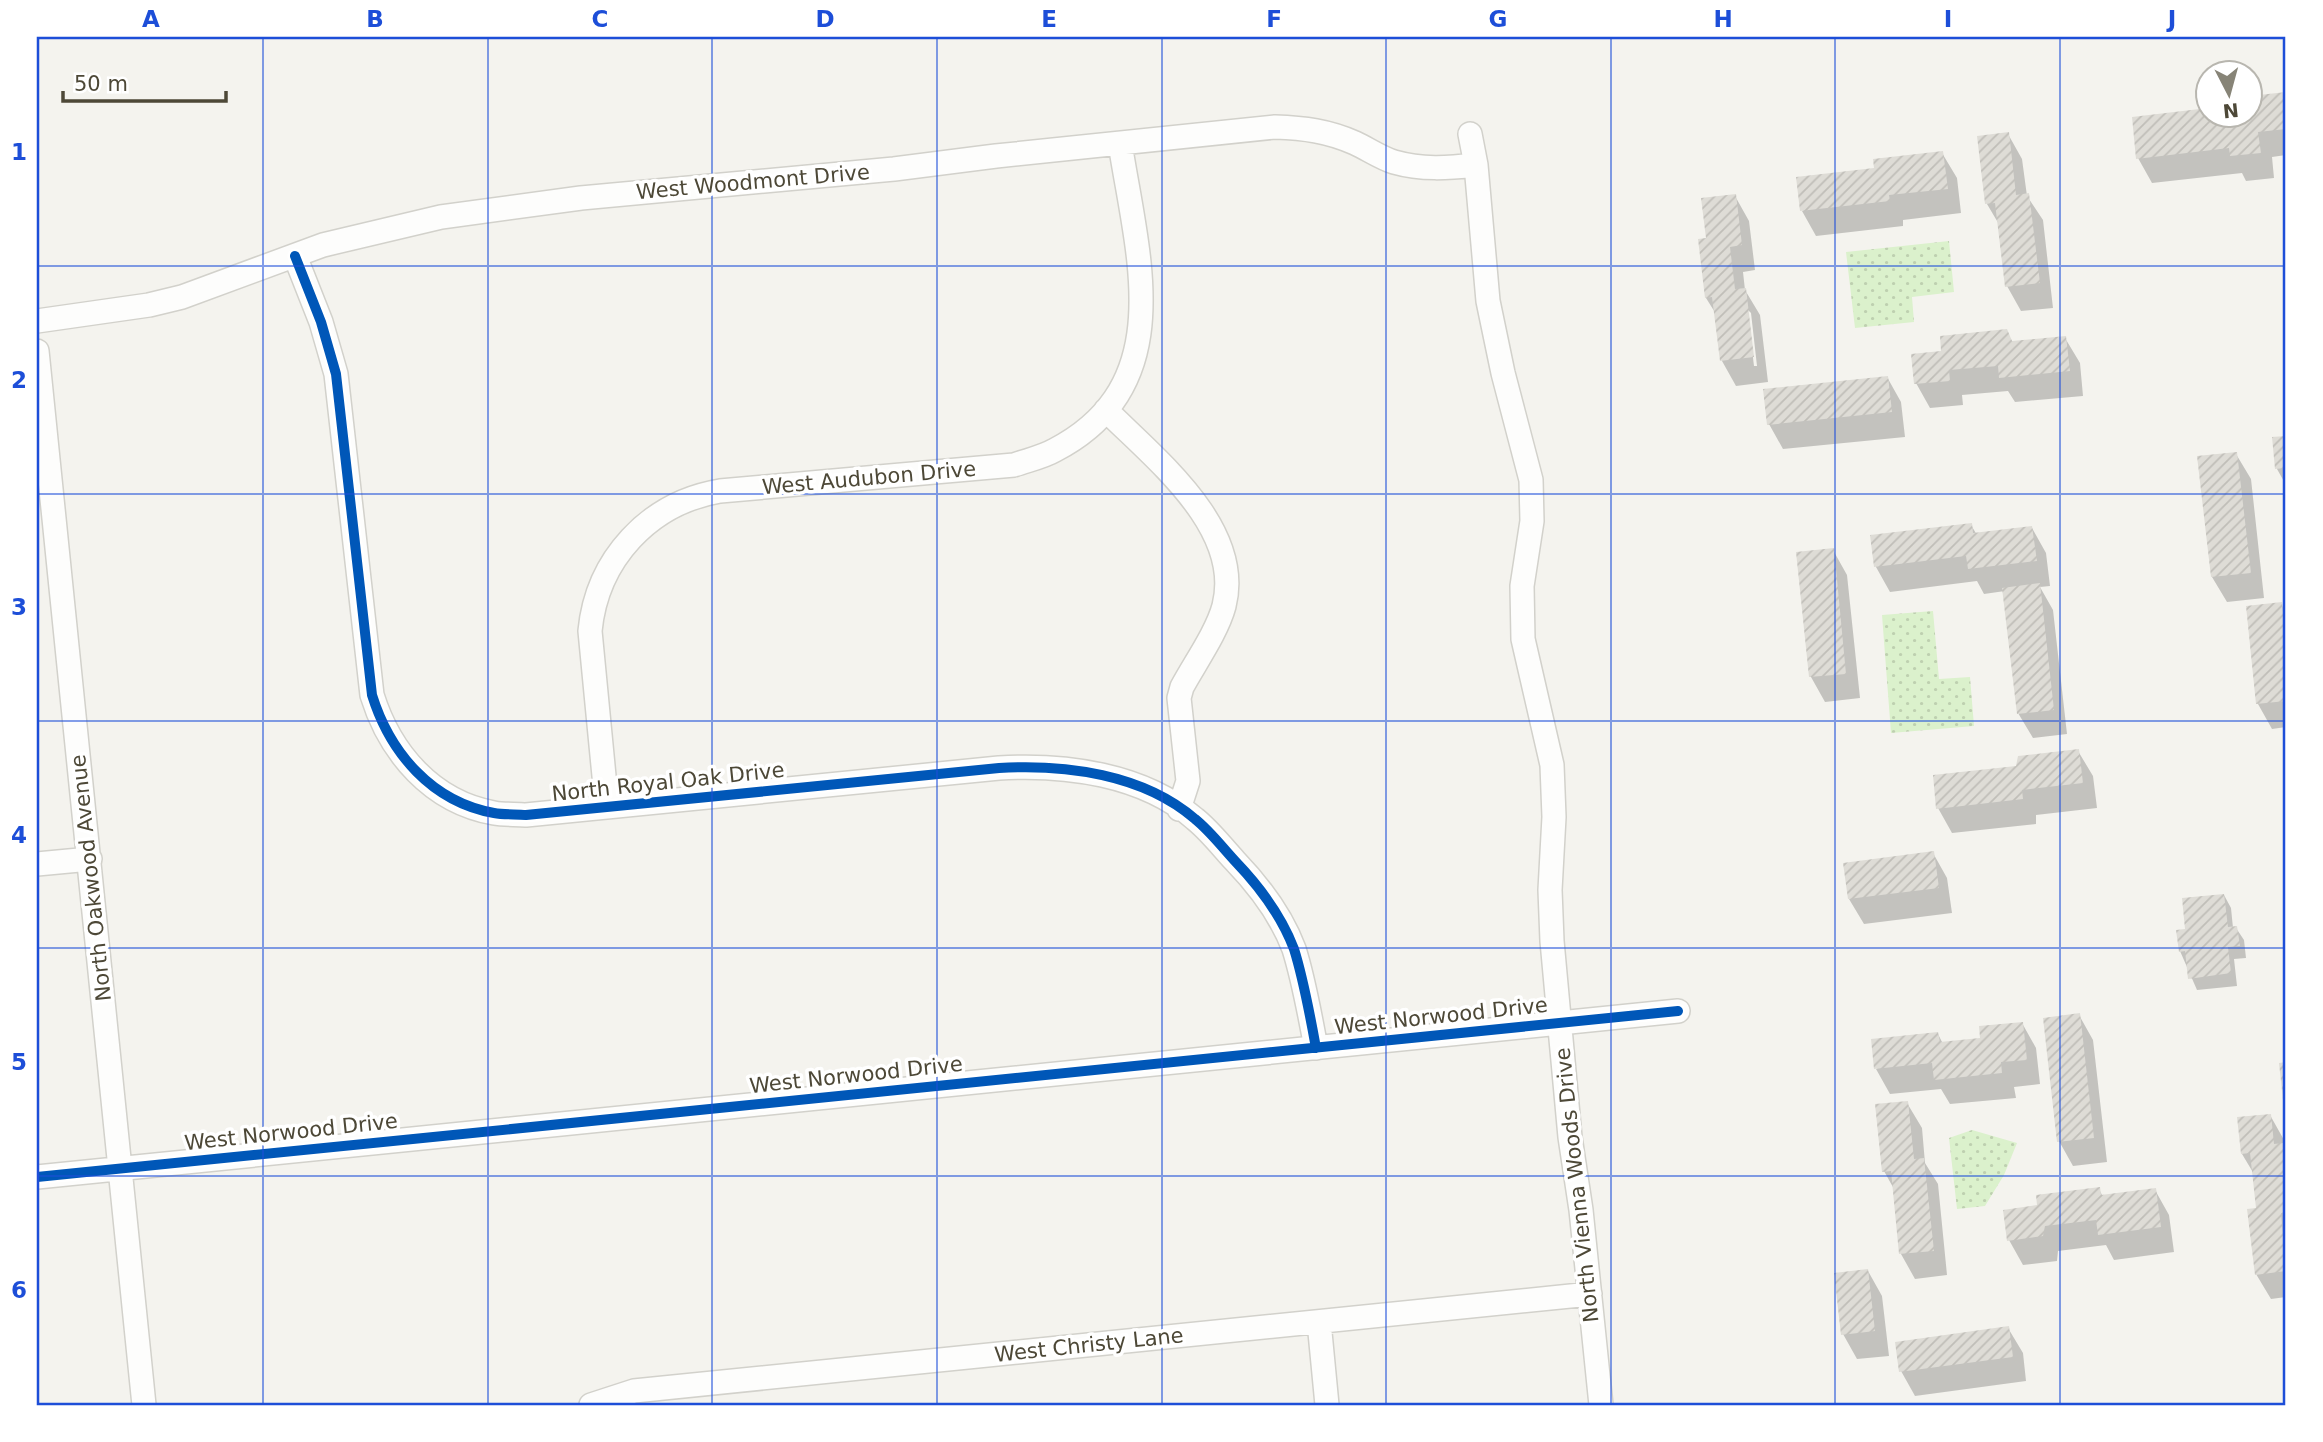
<svg xmlns="http://www.w3.org/2000/svg" width="2323" height="1442" font-family="'DejaVu Sans',sans-serif">
  <style>
    .park { fill: url(#park-dots) }
    .shadow { fill: #0003; fill-rule: evenodd }
    .building { fill: url(#building-hatch) }
    .lines { fill: none; stroke-linecap: round; stroke-linejoin: round }
    .minor-casing { stroke: #d2d1cb; stroke-width: 26 }
    .minor { stroke: #fdfdfc; stroke-width: 23 }
    .cycleway-casing { stroke: #fff; stroke-width: 15 }
    .cycleway { stroke: #0057b8; stroke-width: 10 }
    .grid { fill: none; stroke: #1d4ed8; stroke-width: 2; stroke-opacity: 0.55 }
    .labels { text-anchor: middle; stroke-width: 7; stroke-linejoin: round; paint-order: stroke }
    .street-label { font-size: 21px; fill: #4d4837; stroke: #fff }
    .neatline { fill: none; stroke: #1d4ed8; stroke-width: 2.5 }
    .grid-label { font-size: 23px; text-anchor: middle; font-weight: bold; fill: #1d4ed8 }
  </style>
  <defs>
    <pattern id="park-dots" width="8" height="8" patternUnits="userSpaceOnUse" patternTransform="scale(1.75)"><rect width="8" height="8" fill="#dbf1cc"/><path d="M2 2h.1M6 6h.1" fill="none" stroke="#bed0b0" stroke-width="1.8" stroke-linecap="round"/></pattern>
    <pattern id="building-hatch" width="6" height="6" patternUnits="userSpaceOnUse" patternTransform="scale(1.75)"><rect width="6" height="6" fill="#dedcd6"/><path d="M-1 1l2-2M0 6l6-6M5 7l2-2" fill="none" stroke="#c0beb8"/></pattern>
  </defs>
  <rect width="100%" height="100%" fill="#f4f3ee"/>
  <path class="park" d="M 1949,241 L 1954,292 L 1912,297 L 1914,322 L 1855,328 L 1846,252 Z
    M 1933,611 L 1939,679 L 1970,677 L 1974,726 L 1891,733 L 1882,615 Z
    M 1972,1130 L 2017,1143 L 2004,1175 L 1985,1206 L 1957,1209 L 1949,1138 Z"/>
  <path class="shadow" d="M 2286,94 L 2286,155 L 2272,157 L 2274,178 L 2246,181 L 2242,173 L 2152,183 L 2138,158 L 2208,116 L 2250,116 L 2250,98 Z
    M 2008,134 L 2022,159 L 2027,196 L 2043,220 L 2053,308 L 2021,311 L 2007,286 L 2000,226 L 1987,204 Z
    M 1942,153 L 1957,178 L 1961,213 L 1903,220 L 1903,226 L 1816,236 L 1802,211 L 1876,170 Z
    M 1735,196 L 1749,221 L 1755,270 L 1743,272 L 1745,290 L 1760,315 L 1768,382 L 1736,386 L 1722,361 L 1716,314 L 1706,298 L 1708,239 ZM 1747,309 L 1751,313 L 1757,366 L 1754,366 Z
    M 2006,331 L 2013,343 L 2065,338 L 2080,363 L 2083,396 L 2015,402 L 2008,391 L 1962,395 L 1963,405 L 1930,408 L 1916,383 L 1943,353 Z
    M 1887,377 L 1901,402 L 1905,437 L 1783,449 L 1769,424 Z
    M 2286,438 L 2286,485 L 2277,469 L 2274,439 Z
    M 2236,454 L 2251,479 L 2264,598 L 2227,602 L 2212,577 Z
    M 1971,525 L 1977,535 L 2032,528 L 2046,553 L 2050,586 L 2040,587 L 2053,610 L 2067,734 L 2033,738 L 2018,713 L 2005,591 L 1984,594 L 1977,581 L 1890,592 L 1876,567 L 1872,537 Z
    M 1833,550 L 1847,575 L 1860,698 L 1825,702 L 1811,677 L 1798,554 Z
    M 2281,604 L 2286,613 L 2286,727 L 2272,729 L 2258,704 L 2248,607 Z
    M 2078,751 L 2093,776 L 2097,808 L 2036,815 L 2036,824 L 1952,833 L 1938,808 L 2018,768 Z
    M 1933,853 L 1947,878 L 1952,913 L 1864,924 L 1849,899 Z
    M 2224,895 L 2231,908 L 2233,928 L 2236,928 L 2244,940 L 2246,958 L 2234,959 L 2237,986 L 2197,990 L 2180,951 L 2187,931 Z
    M 2079,1015 L 2093,1040 L 2107,1162 L 2073,1166 L 2059,1141 Z
    M 2022,1023 L 2036,1048 L 2040,1084 L 2014,1087 L 2016,1098 L 1950,1104 L 1941,1089 L 1890,1094 L 1876,1069 L 1938,1034 L 1943,1044 L 1982,1040 Z
    M 1907,1103 L 1922,1128 L 1925,1163 L 1938,1184 L 1947,1275 L 1915,1279 L 1901,1254 L 1894,1189 L 1884,1171 Z
    M 2270,1115 L 2284,1140 L 2286,1153 L 2286,1297 L 2271,1299 L 2256,1274 L 2258,1209 L 2254,1174 L 2242,1154 Z
    M 2099,1189 L 2103,1197 L 2155,1190 L 2169,1215 L 2174,1252 L 2114,1260 L 2106,1245 L 2058,1251 L 2057,1261 L 2023,1265 L 2009,1240 L 2039,1207 Z
    M 1868,1271 L 1882,1296 L 1889,1356 L 1857,1359 L 1843,1334 Z
    M 2008,1328 L 2023,1353 L 2026,1381 L 1915,1396 L 1901,1371 Z"/>
  <path class="building" d="M 2286,92 L 2286,129 L 2258,132 L 2261,153 L 2230,156 L 2229,148 L 2136,159 L 2132,117 L 2208,108 L 2208,116 L 2250,116 L 2250,96 Z
    M 2009,132 L 2016,195 L 2029,193 L 2040,283 L 2005,287 L 1995,203 L 1985,204 L 1977,136 Z
    M 1943,151 L 1948,189 L 1889,195 L 1890,201 L 1800,211 L 1796,177 L 1874,168 L 1873,159 Z
    M 1736,194 L 1742,245 L 1730,247 L 1735,289 L 1746,288 L 1754,357 L 1720,361 L 1712,297 L 1705,298 L 1698,239 L 1706,238 L 1701,198 Z
    M 2007,329 L 2012,341 L 2066,336 L 2070,371 L 1999,378 L 1998,366 L 1949,370 L 1950,381 L 1914,384 L 1911,354 L 1941,351 L 1940,336 Z
    M 1888,376 L 1892,412 L 1767,425 L 1763,389 Z
    M 2286,436 L 2286,468 L 2275,469 L 2272,437 Z
    M 2237,452 L 2251,573 L 2211,577 L 2197,456 Z
    M 1972,523 L 1973,533 L 2032,526 L 2037,561 L 1968,569 L 1966,556 L 1874,567 L 1870,535 Z
    M 1834,548 L 1846,674 L 1809,677 L 1796,552 Z
    M 2040,583 L 2054,710 L 2017,714 L 2002,588 Z
    M 2282,602 L 2286,644 L 2286,701 L 2256,704 L 2246,606 Z
    M 2079,749 L 2083,783 L 2022,790 L 2023,799 L 1936,809 L 1933,775 L 2016,766 L 2018,756 Z
    M 1934,851 L 1939,888 L 1848,899 L 1843,863 Z
    M 2224,894 L 2228,927 L 2237,926 L 2240,946 L 2228,947 L 2231,973 L 2188,979 L 2185,951 L 2179,952 L 2176,930 L 2185,929 L 2182,898 Z
    M 2080,1013 L 2094,1138 L 2057,1142 L 2043,1018 Z
    M 2023,1022 L 2027,1060 L 2001,1062 L 2002,1073 L 1934,1080 L 1932,1063 L 1874,1069 L 1871,1039 L 1938,1032 L 1940,1042 L 1980,1038 L 1979,1026 Z
    M 2286,1062 L 2286,1100 L 2283,1100 L 2279,1063 Z
    M 1908,1101 L 1914,1159 L 1924,1158 L 1934,1251 L 1899,1254 L 1891,1171 L 1882,1172 L 1875,1104 Z
    M 2271,1114 L 2274,1144 L 2283,1143 L 2286,1175 L 2286,1213 L 2281,1213 L 2286,1271 L 2255,1275 L 2247,1209 L 2256,1208 L 2250,1153 L 2241,1154 L 2237,1117 Z
    M 2100,1187 L 2101,1195 L 2156,1188 L 2161,1227 L 2098,1235 L 2096,1220 L 2045,1226 L 2043,1236 L 2007,1241 L 2003,1210 L 2037,1205 L 2036,1195 Z
    M 1868,1269 L 1875,1331 L 1841,1335 L 1834,1273 Z
    M 2009,1326 L 2013,1357 L 1899,1372 L 1895,1342 Z"/>
  <g class="lines">
    <g class="minor-casing">
      <path id="minor" d="M 1470,134 L 1476,165 L 1488,301 L 1503,373 L 1531,480 L 1532,521 L 1522,586 L 1523,639 L 1552,765 L 1554,817 L 1550,890 L 1552,941 L 1570,1137 L 1581,1210 L 1601,1405
        M 295,256 L 321,322 L 336,374 L 372,695 C 390,753 432,802 494,813 C 504,815 516,814 526,815 L 999,768 C 1065,764 1143,774 1195,819 C 1210,831 1222,847 1235,861 C 1259,886 1282,917 1294,949 C 1304,981 1310,1015 1316,1048
        M 37,321 L 149,305 L 182,297 L 323,245 L 441,217 L 581,198 L 894,169 L 996,156 L 1275,127 C 1304,128 1328,131 1355,143 C 1368,149 1381,158 1394,162 C 1422,170 1448,168 1476,165
        M 37,351 L 144,1405
        M 1106,410 C 1155,459 1244,528 1224,606 C 1217,632 1195,663 1182,687 L 1179,698 L 1188,781 L 1179,809
        M 607,807 L 590,631 C 597,559 649,503 720,491 L 1014,465 C 1028,460 1043,457 1055,450 C 1180,385 1137,254 1120,143
        M 37,864 L 90,859
        M 37,1177 L 1678,1011
        M 1319,1322 L 1327,1405
        M 591,1405 L 634,1391 L 1590,1294"/>
    </g>
    <use href="#minor" class="minor"/>
    <g class="cycleway-casing">
      <path id="cycleway" d="M 295,256 L 321,322 L 336,374 L 372,695 C 390,753 432,802 494,813 C 504,815 516,814 526,815 L 999,768 C 1065,764 1143,774 1195,819 C 1210,831 1222,847 1235,861 C 1259,886 1282,917 1294,949 C 1304,981 1310,1015 1316,1048
        M 37,1177 L 1678,1011"/>
    </g>
    <use href="#cycleway" class="cycleway"/>
  </g>
  <path class="grid" d="M 263,37 L 263,1405M 488,37 L 488,1405M 712,37 L 712,1405M 937,37 L 937,1405M 1162,37 L 1162,1405M 1386,37 L 1386,1405M 1611,37 L 1611,1405M 1835,37 L 1835,1405M 2060,37 L 2060,1405M 37,266 L 2286,266M 37,494 L 2286,494M 37,721 L 2286,721M 37,948 L 2286,948M 37,1176 L 2286,1176"/>
  <g class="labels">
    <g class="street-label">
      <text transform="translate(753 182) rotate(-5)" y="7">West Woodmont Drive</text>
      <text transform="translate(869 478) rotate(-5)" y="7">West Audubon Drive</text>
      <text transform="translate(668 782) rotate(-6)" y="7">North Royal Oak Drive</text>
      <text transform="translate(91 878) rotate(-96)" y="7">North Oakwood Avenue</text>
      <text transform="translate(1441 1016) rotate(-6)" y="7">West Norwood Drive</text>
      <text transform="translate(856 1075) rotate(-6)" y="7">West Norwood Drive</text>
      <text transform="translate(291 1132) rotate(-6)" y="7">West Norwood Drive</text>
      <text transform="translate(1577 1185) rotate(-96)" y="7">North Vienna Woods Drive</text>
      <text transform="translate(1089 1345) rotate(-6)" y="7">West Christy Lane</text>
    </g>
  </g>
  <rect width="2323" height="1442" fill="none" stroke="#ffffff" stroke-width="77"/>
  <g transform="translate(2229 94) rotate(174)"><circle r="33" fill="#ffffff" stroke="#b8b6af" stroke-width="2"/>
  <path d="M0-5L12 26L0 18L-12 26Z" fill="#878477"/>
  <text y="-10" font-size="19" font-weight="bold" text-anchor="middle" fill="#4d4837">N</text>
  </g>
  <path d="M63 91v10h163v-10" fill="none" stroke="#4d4837" stroke-width="3.5"/>
  <text x="74" y="91" font-size="21" fill="#4d4837" stroke="#ffffff" stroke-width="5" paint-order="stroke">50 m</text>
  <rect x="38" y="38" width="2246" height="1366" class="neatline"/>
  <g class="grid-label">
    <text x="151" y="27">A</text>
    <text x="375" y="27">B</text>
    <text x="600" y="27">C</text>
    <text x="825" y="27">D</text>
    <text x="1049" y="27">E</text>
    <text x="1274" y="27">F</text>
    <text x="1498" y="27">G</text>
    <text x="1723" y="27">H</text>
    <text x="1948" y="27">I</text>
    <text x="2172" y="27">J</text>
    <text x="19" y="160">1</text>
    <text x="19" y="388">2</text>
    <text x="19" y="615">3</text>
    <text x="19" y="843">4</text>
    <text x="19" y="1070">5</text>
    <text x="19" y="1298">6</text>
  </g>
</svg>
